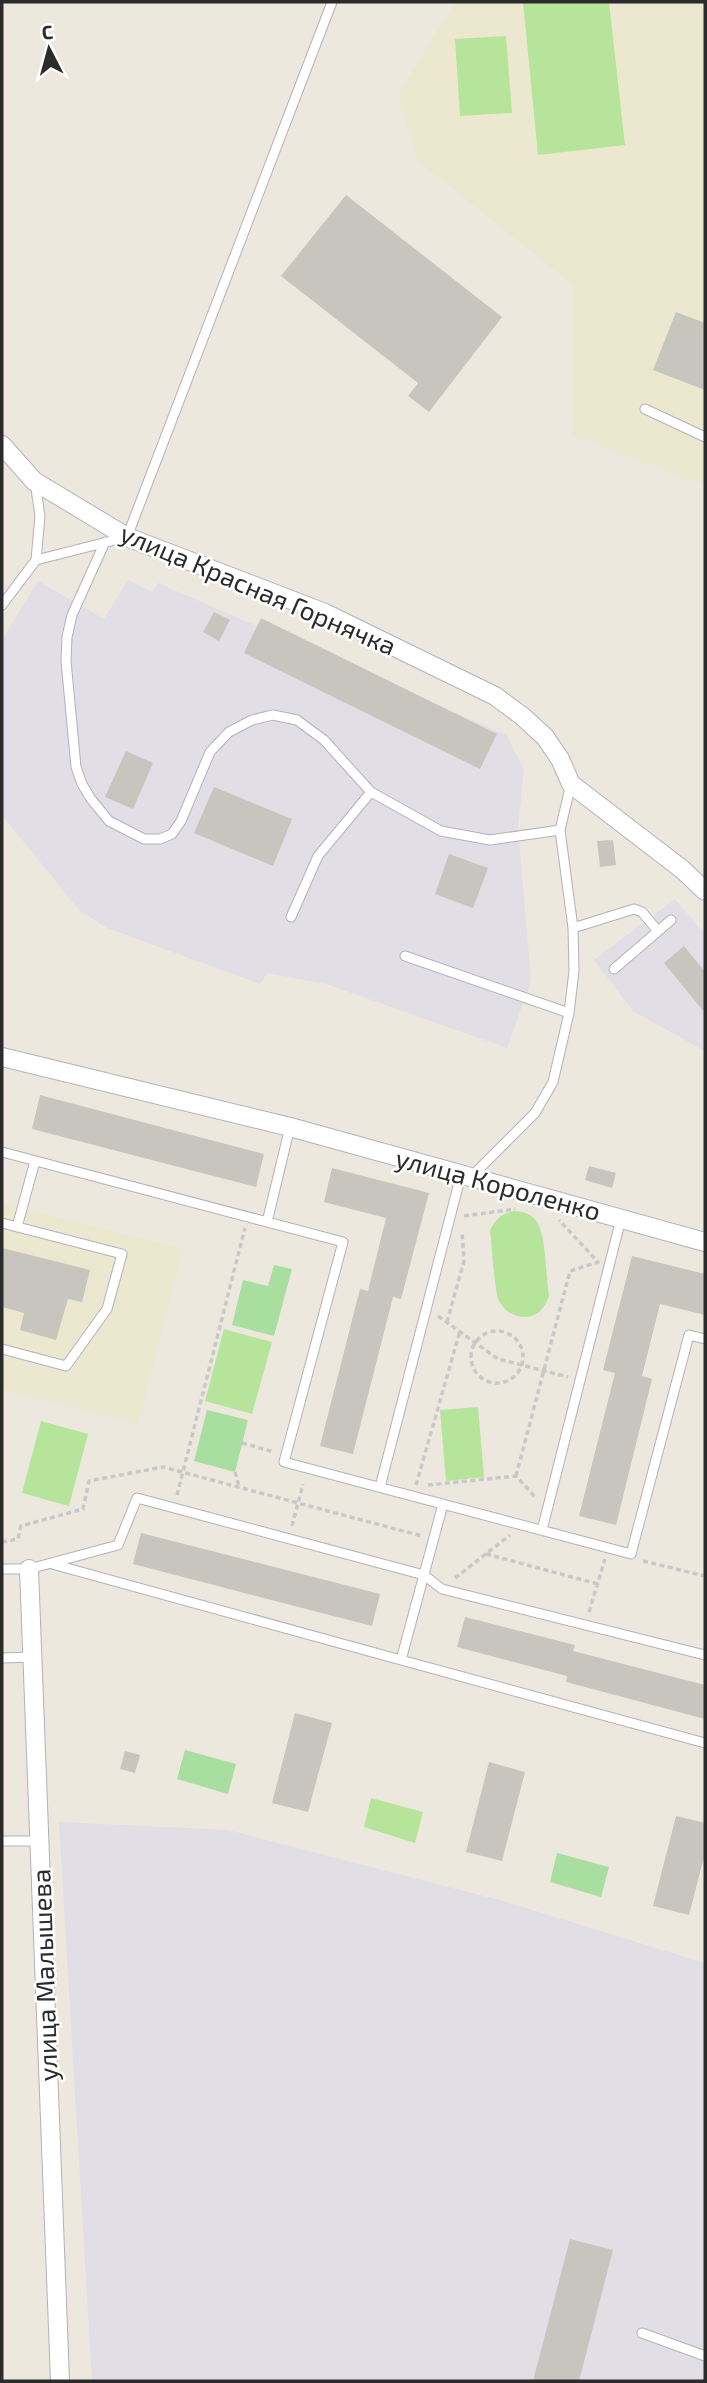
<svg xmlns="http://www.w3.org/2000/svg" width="707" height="2383" font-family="'Exo 2',sans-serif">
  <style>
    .industrial { fill: #e1dee5 }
    .education { fill: #ece8cf }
    .green { fill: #a8de9f }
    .pitch { fill: #b7e49b }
    .building { fill: #c7c5bd }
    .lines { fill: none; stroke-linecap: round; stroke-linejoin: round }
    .lane-casing { stroke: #b2b1bd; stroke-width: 11 }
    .street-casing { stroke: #b2b1bd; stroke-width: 20 }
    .path { stroke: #c8c8c8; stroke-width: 3.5; stroke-dasharray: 5 3.5; stroke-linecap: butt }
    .lane { stroke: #fff; stroke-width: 9 }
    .street { stroke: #fff; stroke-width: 18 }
    .labels { text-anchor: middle; stroke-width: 5; stroke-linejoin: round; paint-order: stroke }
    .street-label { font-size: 26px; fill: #2b2b2b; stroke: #fff }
  </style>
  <rect width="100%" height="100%" fill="#ece8de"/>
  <path class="industrial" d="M 128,580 L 152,592 L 158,583 L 506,735 L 524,769 L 518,827 L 531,980 L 507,1048 L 326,984 L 267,973 L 260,984 L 107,928 L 79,910 L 2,815 L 2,640 L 38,581 L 104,619 Z
    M 675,899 L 705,934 L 705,1051 L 633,1011 L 594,960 Z
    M 59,1822 L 228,1830 L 503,1901 L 705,1963 L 705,2381 L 92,2381 Z"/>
  <path class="education" d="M 455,2 L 705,2 L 705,485 L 573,435 L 573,285 L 418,161 L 398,94 Z
    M 2,1203 L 183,1249 L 138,1423 L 2,1389 Z"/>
  <path class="green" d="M 274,1265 L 292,1269 L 274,1336 L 232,1325 L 243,1280 L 268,1286 Z
    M 207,1410 L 248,1420 L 235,1472 L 194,1461 Z
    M 185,1750 L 236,1764 L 228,1794 L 177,1779 Z
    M 557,1853 L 609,1867 L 601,1897 L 550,1882 Z"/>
  <path class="pitch" d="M 523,2 L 609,2 L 625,145 L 538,155 Z
    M 506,36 L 512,113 L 460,116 L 455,39 Z
    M 514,1211 C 525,1211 536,1216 540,1228 C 546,1245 546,1277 549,1296 C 545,1307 538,1317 526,1317 C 514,1317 505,1312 499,1301 C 494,1290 492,1246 490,1230 C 496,1219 501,1214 514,1211 Z
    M 224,1329 L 272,1342 L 252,1414 L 205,1401 Z
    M 478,1407 L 484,1477 L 446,1481 L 440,1410 Z
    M 41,1421 L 88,1434 L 69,1506 L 22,1493 Z
    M 371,1798 L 423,1812 L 415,1843 L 364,1827 Z"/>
  <path class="building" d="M 346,195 L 502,317 L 429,412 L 408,396 L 418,383 L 281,276 Z
    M 676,312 L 705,323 L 705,390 L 653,370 Z
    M 214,612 L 230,620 L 219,641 L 203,632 Z
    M 261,618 L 497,734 L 480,769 L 244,653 Z
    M 126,751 L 153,763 L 133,809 L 105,797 Z
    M 214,787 L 292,819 L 273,866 L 194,833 Z
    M 613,840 L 616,865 L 600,867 L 597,841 Z
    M 449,854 L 488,868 L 473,908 L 435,894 Z
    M 684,946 L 705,972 L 705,1013 L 664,963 Z
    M 40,1095 L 264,1154 L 256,1187 L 32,1129 Z
    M 589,1166 L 616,1173 L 612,1188 L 585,1180 Z
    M 332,1168 L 429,1193 L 401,1299 L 393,1297 L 353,1454 L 320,1446 L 360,1289 L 368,1291 L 386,1218 L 324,1202 Z
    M 2,1248 L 90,1270 L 82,1302 L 68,1299 L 56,1340 L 20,1330 L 24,1313 L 2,1307 Z
    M 632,1256 L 705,1274 L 705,1315 L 660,1304 L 642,1376 L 652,1379 L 616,1525 L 579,1516 L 615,1373 L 603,1370 Z
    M 141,1533 L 380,1594 L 372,1626 L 133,1564 Z
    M 465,1617 L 575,1645 L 573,1651 L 705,1685 L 705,1719 L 566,1682 L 567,1676 L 457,1647 Z
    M 295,1713 L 332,1723 L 308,1812 L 272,1803 Z
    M 125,1751 L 140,1755 L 135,1773 L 120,1769 Z
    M 489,1762 L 525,1772 L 502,1861 L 466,1852 Z
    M 676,1816 L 705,1823 L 705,1853 L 689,1915 L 653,1906 Z
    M 570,2239 L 613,2250 L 579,2381 L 533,2381 Z"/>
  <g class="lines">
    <g class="lane-casing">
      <path id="lane" d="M 645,409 L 705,437
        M 35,482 L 40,516 L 36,560
        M 105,542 L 72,615 L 67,637 L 66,661 L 76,767 L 82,784 L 91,799 L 109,821 L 144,839 L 160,839 L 172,834 L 181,821 L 210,752 L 229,732 L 252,720 L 273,715 L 297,720 L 324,740 L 371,792 L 441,831 L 490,840 L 560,830
        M 2,605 L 36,560 L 127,537 L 332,2
        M 291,917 L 318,856 L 371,792
        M 573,928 L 634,909 L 642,912 L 658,931
        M 405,956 L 569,1013
        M 614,969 L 671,920
        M 2,1152 L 343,1242 L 284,1462 L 631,1554 L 689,1335 L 705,1339
        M 472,1176 L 535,1113 L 553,1082 L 569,1013 L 574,971 L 573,928 L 560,830 L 571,784
        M 267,1222 L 290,1127
        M 2,1223 L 122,1254 L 107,1309 L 66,1366 L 2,1349
        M 17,1227 L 35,1161
        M 380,1487 L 461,1175
        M 542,1530 L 621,1219
        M 52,1564 L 401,1660 L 443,1504
        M 2,1569 L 29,1569 L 118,1545 L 137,1498 L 424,1575 L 442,1589 L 705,1655
        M 2,1658 L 33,1657
        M 401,1660 L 705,1743
        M 2,1841 L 40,1841
        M 642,2333 L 705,2356"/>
    </g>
    <g class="street-casing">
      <path id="street" d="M 2,445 L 34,481 L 127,537 L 325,613 L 495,696 L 522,716 L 545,737 L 560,759 L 571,784 L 683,870 L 705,891
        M 2,1057 L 290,1127 L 705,1242
        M 29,1569 L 60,2381"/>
    </g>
    <path class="path" d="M 464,1216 L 515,1209
      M 438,1316 L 498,1359 L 568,1377
      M 447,1322 L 464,1261 L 462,1231
      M471 1357a26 26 0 1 1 52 0a26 26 0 1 1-52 0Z
      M 242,1443 L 274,1452
      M 235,1472 L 239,1487
      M 516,1476 L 570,1271 L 598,1262 L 559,1220
      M 416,1485 L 460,1331
      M 428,1485 L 516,1476 L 536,1498
      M 177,1495 L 245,1228
      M 292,1526 L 303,1484
      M 2,1542 L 18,1539 L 21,1526 L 83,1509 L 89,1481 L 163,1467 L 422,1536
      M 486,1554 L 598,1584
      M 643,1561 L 705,1576
      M 455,1578 L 510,1535
      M 589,1612 L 605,1559"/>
    <use href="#lane" class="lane"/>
    <use href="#street" class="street"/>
  </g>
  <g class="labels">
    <g class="street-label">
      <text transform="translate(258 590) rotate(23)" y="9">улица Красная Горнячка</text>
      <text transform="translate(498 1185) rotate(15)" y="9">улица Короленко</text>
      <text transform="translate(45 1975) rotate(-92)" y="9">улица Малышева</text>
    </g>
  </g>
  <rect width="707" height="2383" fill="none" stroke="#2b2b2b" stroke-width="7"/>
  <g transform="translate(49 49) rotate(354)" stroke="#ffffff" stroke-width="5" paint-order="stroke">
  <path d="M0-5L12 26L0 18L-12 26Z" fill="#2b2b2b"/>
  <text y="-10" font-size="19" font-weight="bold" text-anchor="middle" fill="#2b2b2b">С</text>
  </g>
</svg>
